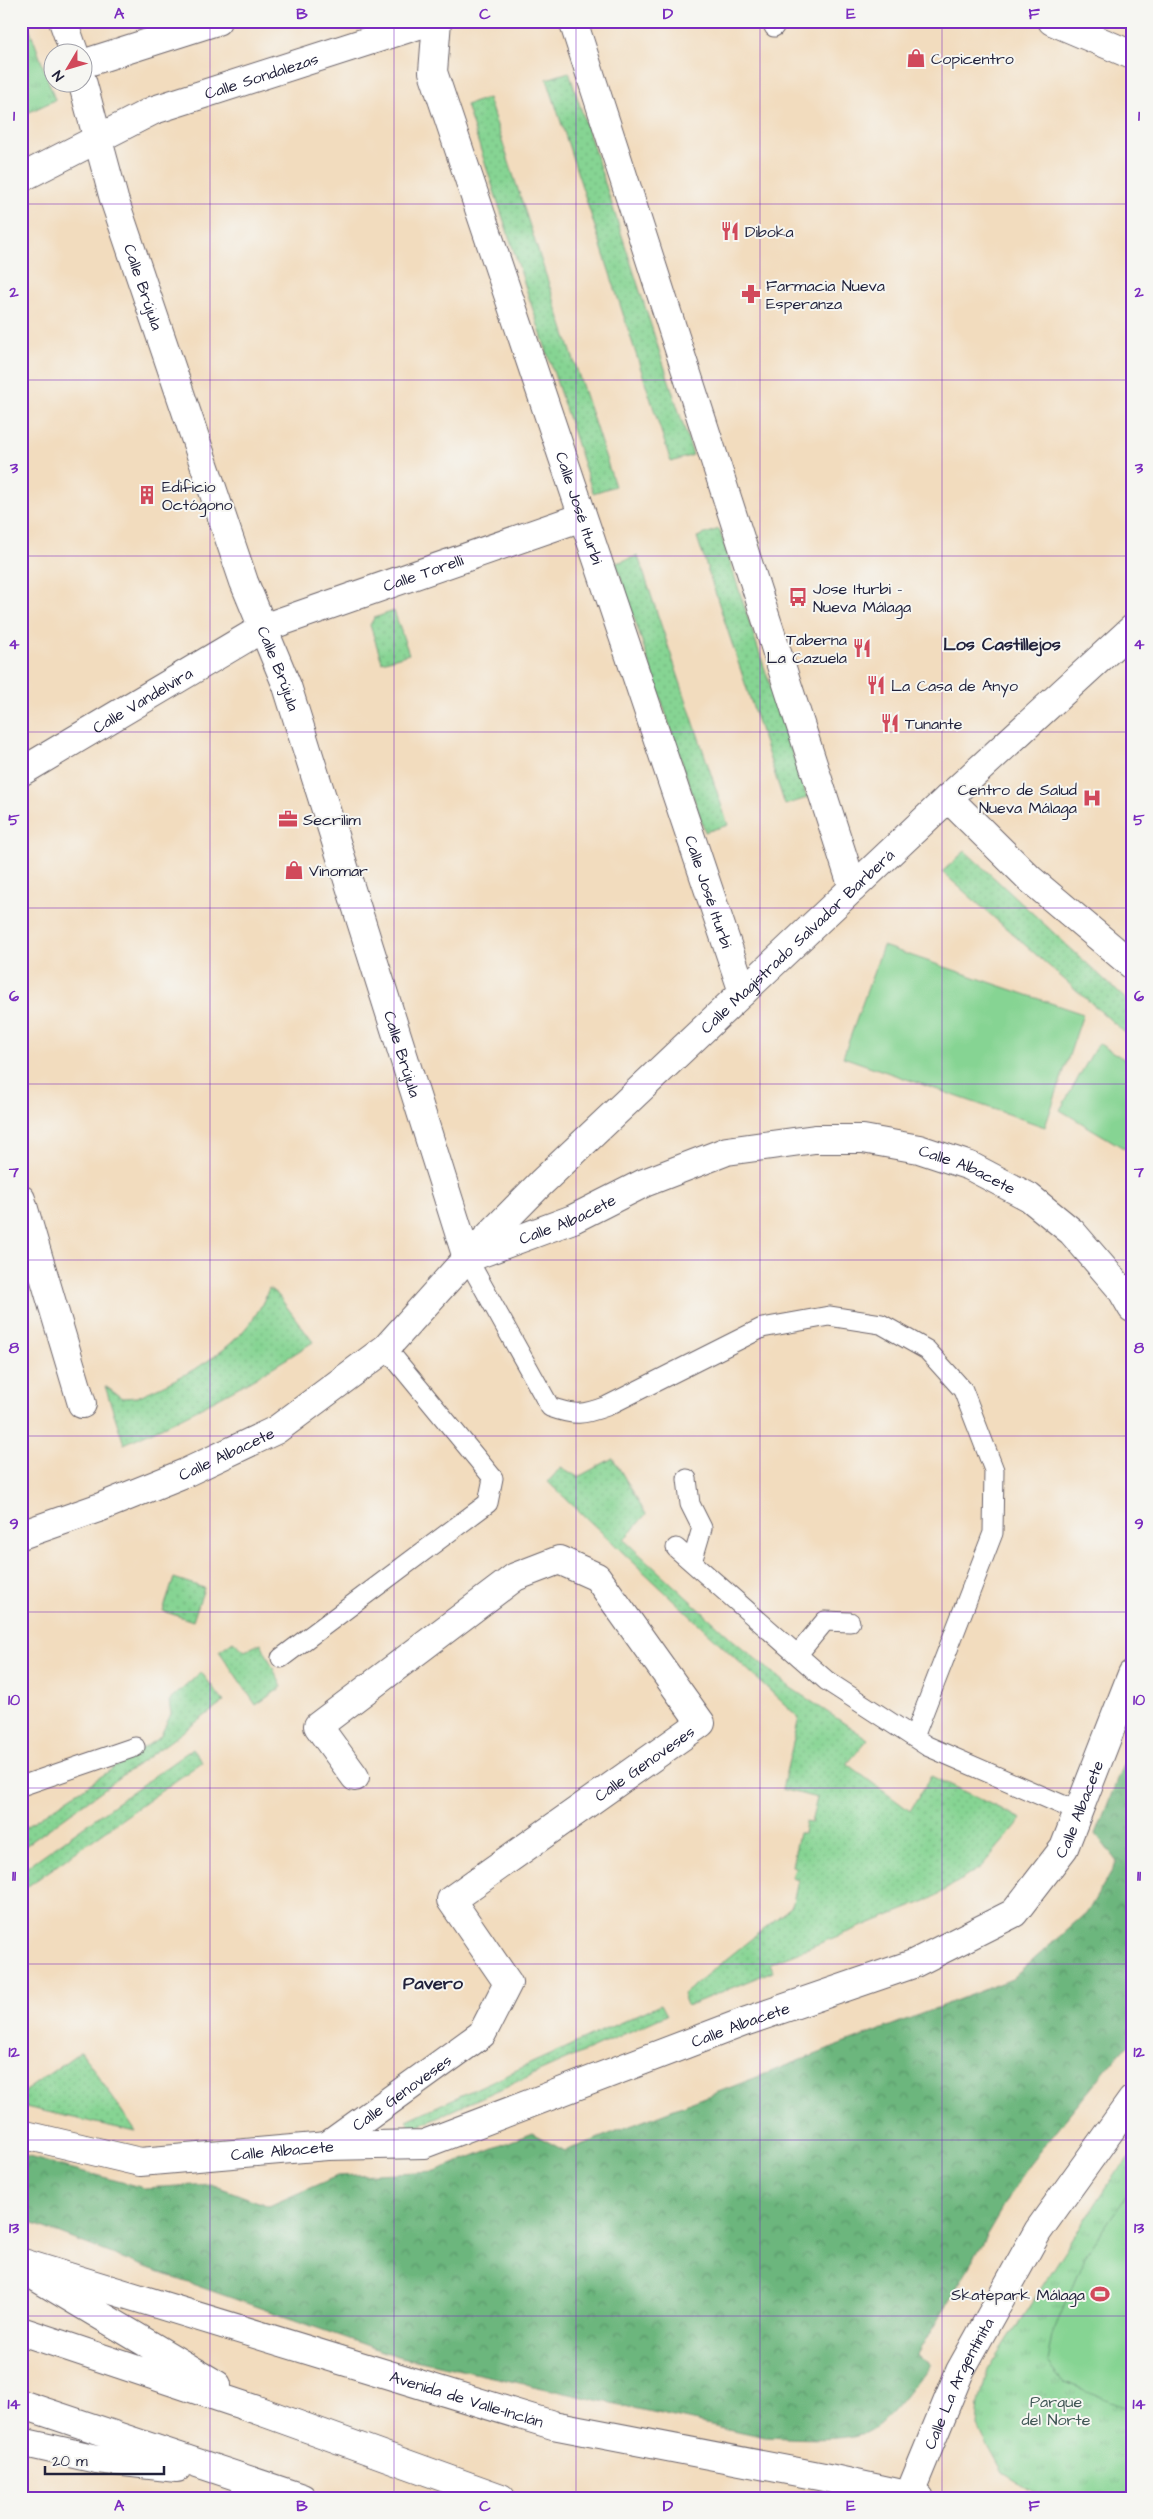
<svg xmlns="http://www.w3.org/2000/svg" width="1153" height="2519" font-family="'Architects Daughter',sans-serif">
  <style>
    .grass { fill: url(#grass-dots); stroke: #547b67 }
    .forest { fill: url(#forest-crowns); stroke: #476c5c }
    .park { fill: url(#park-tufts); stroke: #547b67 }
    .pitch { fill: #86d493; stroke: #547b67 }
    .lines { fill: none; stroke-linecap: round; stroke-linejoin: round }
    .lane-casing { stroke: #6b6369; stroke-width: 21 }
    .street-casing { stroke: #6b6369; stroke-width: 30 }
    .secondary-casing { stroke: #6b6369; stroke-width: 30 }
    .primary-casing { stroke: #6b6369; stroke-width: 30 }
    .lane { stroke: #fff; stroke-width: 19 }
    .street { stroke: #fff; stroke-width: 28 }
    .secondary { stroke: #fff; stroke-width: 28 }
    .primary { stroke: #fff; stroke-width: 28 }
    .grid { fill: none; stroke: #7b2cbf; stroke-width: 1; stroke-opacity: 0.55 }
    .labels { text-anchor: middle; stroke-width: 4; stroke-linejoin: round; paint-order: stroke }
    .poi-label { font-size: 16px; fill: #22223b; stroke: #f6f6f2; text-anchor: start }
    .street-label { font-size: 16px; fill: #22223b; stroke: #f6f6f2 }
    .park-label { font-size: 16px; fill: #405755; stroke: #f6f6f2 }
    .neighbourhood-label { font-size: 18px; font-weight: bold; fill: #22223b; stroke: #f6f6f2 }
    .neatline { fill: none; stroke: #7b2cbf; stroke-width: 2 }
    .grid-label { font-size: 16px; text-anchor: middle; font-weight: bold; fill: #7b2cbf }
  </style>
  <defs>
    <pattern id="grass-dots" width="8" height="8" patternUnits="userSpaceOnUse" patternTransform="scale(1.25)"><rect width="8" height="8" fill="#86d493"/><path d="M2 2h.1M6 6h.1" fill="none" stroke="#73b680" stroke-width="1.8" stroke-linecap="round"/></pattern>
    <pattern id="forest-crowns" width="20" height="18" patternUnits="userSpaceOnUse" patternTransform="scale(1.25)"><rect width="20" height="18" fill="#6cb67d"/><path d="M2 6a3 3 0 1 1 6 0M12 15a3 3 0 1 1 6 0" fill="none" stroke="#589468"/></pattern>
    <pattern id="park-tufts" width="24" height="20" patternUnits="userSpaceOnUse" patternTransform="scale(1.25)"><rect width="24" height="20" fill="#86d493"/><path d="M3 7l-1-3M5 7V3M7 7l1-3M15 17l-1-3M17 17v-4M19 17l1-3" fill="none" stroke="#73b680"/></pattern>
  </defs>
  <rect width="100%" height="100%" fill="#f6f6f2"/>
  <filter id="ink" filterUnits="userSpaceOnUse"><feTurbulence type="fractalNoise" baseFrequency=".02" numOctaves="2"/><feDisplacementMap in="SourceGraphic" scale="10" xChannelSelector="R" yChannelSelector="G"/><feConvolveMatrix kernelMatrix="1 2 1 2 8 2 1 2 1" color-interpolation-filters="sRGB"/></filter>
  <filter id="wash" filterUnits="userSpaceOnUse"><feTurbulence type="fractalNoise" baseFrequency=".0096" numOctaves="4" result="noise"/><feDisplacementMap in="SourceGraphic" scale="20" xChannelSelector="R" yChannelSelector="G"/><feGaussianBlur stdDeviation="1.12" result="paint"/><feColorMatrix in="noise" values="0 0 0 0 0 0 0 0 0 0 0 0 0 0 0 0 0 1.4 0 .05"/><feComposite in="paint" operator="in"/></filter>
  <g filter="url(#wash)">
    <rect width="100%" height="100%" fill="#f2dcbe"/>
    <path class="grass" d="M 569,72 L 693,455 L 671,462 L 547,79 Z
      M 488,98 L 615,486 L 593,493 L 466,105 Z
      M 719,529 L 807,798 L 785,805 L 697,537 Z
      M 638,556 L 728,825 L 705,832 L 616,563 Z
      M 394,611 L 409,654 L 382,662 L 370,625 L 374,618 Z
      M 965,851 L 1132,1005 L 1132,1039 L 942,872 Z
      M 269,1288 L 278,1295 L 313,1342 C 253,1381 190,1415 124,1444 L 105,1386 L 122,1398 L 137,1397 C 190,1374 248,1347 269,1288 Z
      M 613,1458 L 646,1514 L 624,1540 L 733,1640 L 791,1688 L 868,1739 L 847,1764 L 910,1811 L 931,1776 L 1022,1819 L 981,1867 L 931,1899 L 770,1963 L 773,1971 L 687,2006 L 683,1994 L 792,1906 L 798,1880 L 792,1878 L 795,1867 L 792,1866 L 799,1833 L 803,1833 L 805,1822 L 811,1823 L 817,1798 L 782,1789 L 799,1718 L 548,1482 L 561,1467 L 578,1477 Z
      M 174,1578 L 204,1588 L 193,1621 L 163,1611 Z
      M 233,1641 L 245,1651 L 261,1643 L 282,1687 L 256,1705 L 219,1651 Z
      M 201,1672 L 224,1702 L 21,1849 L 21,1830 L 160,1737 L 171,1714 L 169,1701 Z
      M 192,1749 L 202,1762 L 21,1891 L 21,1871 Z
      M 661,2004 L 667,2015 L 410,2129 L 407,2120 Z
      M 81,2051 L 136,2132 L 21,2106 L 21,2094 Z"/>
    <path class="forest" d="M 1129,1749 L 1132,1752 L 1132,2042 L 1123,2049 L 1029,2164 L 917,2356 L 930,2364 C 917,2381 885,2427 865,2433 C 838,2442 793,2438 765,2437 L 397,2356 L 172,2277 L 21,2219 L 21,2155 L 144,2188 L 211,2184 L 269,2206 L 337,2176 L 435,2171 L 532,2133 L 565,2151 L 1012,1979 L 1088,1911 L 1117,1862 L 1096,1834 Z"/>
    <path class="park" d="M 21,21 L 27,21 L 55,100 L 21,116 Z
      M 1132,2155 L 1132,2498 L 1044,2498 L 1003,2473 L 977,2426 L 979,2404 L 988,2370 L 1115,2174 Z"/>
    <path class="pitch" d="M 883,946 L 1083,1014 L 1045,1127 L 843,1057 Z
      M 1098,1043 L 1132,1064 L 1132,1153 L 1060,1110 Z
      M 1132,2187 L 1132,2409 L 1064,2383 L 1047,2362 L 1052,2335 L 1086,2254 Z"/>
  </g>
  <g filter="url(#ink)">
    <g class="lines">
      <g class="lane-casing">
        <path id="lane" d="M 772,21 L 774,27
          M 467,1258 L 550,1407 C 575,1416 583,1415 607,1406 L 762,1328 L 829,1316 L 881,1324 L 927,1350 L 963,1390 L 994,1470 L 993,1533 L 914,1737
          M 687,1479 L 690,1504 L 702,1528 L 692,1562
          M 676,1548 L 827,1681 L 927,1746 L 1079,1812
          M 798,1654 L 825,1621 L 850,1622
          M 281,1658 L 488,1503 L 493,1478 L 386,1348
          M 21,1786 L 135,1747"/>
      </g>
      <g class="street-casing">
        <g id="street">
          <path d="M 63,21 L 74,52"/>
          <path id="s1" d="M 437,21 L 433,72 L 743,992"/>
          <path d="M 573,21 L 853,888"/>
          <path d="M 1052,21 L 1132,55"/>
          <path d="M 82,64 L 217,21"/>
          <path id="s2" d="M 82,81 L 114,199 L 244,582 L 287,686 L 467,1258"/>
          <path id="s3" d="M 21,772 L 263,628 L 582,517"/>
          <path d="M 948,798 L 1030,879 L 1132,965"/>
          <path d="M 21,1199 L 82,1404"/>
          <path id="s4" d="M 476,1255 L 573,1219 L 644,1183 L 727,1151 L 815,1139 L 863,1139 L 919,1149 L 970,1166 L 1029,1197 L 1072,1232 L 1121,1289 L 1132,1308"/>
          <path id="s5" d="M 21,1535 L 101,1507 L 185,1473 L 276,1430 L 386,1348 L 467,1258 L 541,1183 L 948,798 L 1132,629"/>
          <path id="s6" d="M 21,2134 L 140,2162 L 327,2146 L 424,2144 L 744,2022 L 913,1964 L 1014,1913 L 1064,1848 L 1132,1674"/>
          <path id="s7" d="M 327,2146 L 482,2034 L 508,1983 L 451,1900 L 701,1723 L 597,1577 L 559,1560 L 515,1577 L 318,1726 L 355,1777"/>
        </g>
      </g>
      <g class="secondary-casing">
        <g id="secondary">
          <path id="s8" d="M 21,178 L 154,110 L 431,21"/>
          <path id="s9" d="M 23,2263 L 553,2425 L 824,2477 L 920,2498"/>
          <path id="s10" d="M 909,2495 L 960,2371 L 1038,2231 L 1132,2100"/>
        </g>
      </g>
      <g class="primary-casing">
        <path id="primary" d="M 21,2268 L 217,2385
          M 21,2331 L 257,2410 L 501,2498
          M 21,2404 L 302,2498
          M 21,2442 L 97,2459 L 177,2468"/>
      </g>
      <use href="#lane" class="lane"/>
      <use href="#street" class="street"/>
      <use href="#secondary" class="secondary"/>
      <use href="#primary" class="primary"/>
    </g>
  </g>
  <path class="grid" d="M 210,21 L 210,2498M 394,21 L 394,2498M 576,21 L 576,2498M 760,21 L 760,2498M 942,21 L 942,2498M 21,204 L 1132,204M 21,380 L 1132,380M 21,556 L 1132,556M 21,732 L 1132,732M 21,908 L 1132,908M 21,1084 L 1132,1084M 21,1260 L 1132,1260M 21,1436 L 1132,1436M 21,1612 L 1132,1612M 21,1788 L 1132,1788M 21,1964 L 1132,1964M 21,2140 L 1132,2140M 21,2316 L 1132,2316"/>
  <defs>
    <g id="shop-bare" transform="scale(1.5)"><path d="M-5-2.5h2.3a2.7 3.5 0 0 1 5.4 0H5L5.5 6h-11ZM-1.5-2.5h3a1.5 2.3 0 0 0-3 0Z" fill="#d1495b" stroke="#f6f6f2" stroke-width="2.5" paint-order="stroke"/></g>
    <g id="restaurant-bare" transform="scale(1.5)"><path d="M-5-6h1v4h1v-4h1v4h1v-4h1v5L-1.5 .5V6h-2V.5L-5-1ZM5-6V6H3V1.5H1.5Q1.5-4 5-6Z" fill="#d1495b" stroke="#f6f6f2" stroke-width="2.5" paint-order="stroke"/></g>
    <g id="pharmacy-bare" transform="scale(1.5)"><path d="M-2-6h4v4h4v4h-4v4h-4v-4h-4v-4h4Z" fill="#d1495b" stroke="#f6f6f2" stroke-width="2.5" paint-order="stroke"/></g>
    <g id="building-bare" transform="scale(1.5)"><path d="M-4-6H4V6H1V3H-1V6H-4ZM-2.5-4.3h1.7v1.8h-1.7ZM.8-4.3h1.7v1.8H.8ZM-2.5-1h1.7V.8h-1.7ZM.8-1h1.7V.8H.8Z" fill="#d1495b" stroke="#f6f6f2" stroke-width="2.5" paint-order="stroke"/></g>
    <g id="bus-bare" transform="scale(1.5)"><path d="M-5-6H5V4H4V6H2V4H-2V6H-4V4H-5ZM-3.5-4V0h7V-4ZM-3.5 1.2v1.5H-2V1.2ZM2 1.2v1.5H3.5V1.2Z" fill="#d1495b" stroke="#f6f6f2" stroke-width="2.5" paint-order="stroke"/></g>
    <g id="hospital-bare" transform="scale(1.5)"><path d="M-5-5h3v3.5h4V-5h3V5h-3V1.5h-4V5h-3Z" fill="#d1495b" stroke="#f6f6f2" stroke-width="2.5" paint-order="stroke"/></g>
    <g id="office-bare" transform="scale(1.5)"><path d="M-6-3h4V-5.5h4V-3h4V5H-6ZM-1-4.5V-3h2v-1.5ZM-6 0V1H6V0Z" fill="#d1495b" stroke="#f6f6f2" stroke-width="2.5" paint-order="stroke"/></g>
    <g id="stadium-bare" transform="scale(1.5)"><path d="M0-5a6.5 5 0 1 0 0 10a6.5 5 0 1 0 0-10ZM-3.5-1.8h7v3.6h-7Z" fill="#d1495b" stroke="#f6f6f2" stroke-width="2.5" paint-order="stroke"/></g>
  </defs>
  <g fill-rule="evenodd">
    <use href="#shop-bare" x="916" y="58"/>
    <use href="#restaurant-bare" x="730" y="231"/>
    <use href="#pharmacy-bare" x="751" y="294"/>
    <use href="#building-bare" x="147" y="495"/>
    <use href="#bus-bare" x="798" y="597"/>
    <use href="#restaurant-bare" x="862" y="648"/>
    <use href="#restaurant-bare" x="876" y="685"/>
    <use href="#restaurant-bare" x="890" y="723"/>
    <use href="#hospital-bare" x="1092" y="798"/>
    <use href="#office-bare" x="288" y="819"/>
    <use href="#shop-bare" x="294" y="870"/>
    <use href="#stadium-bare" x="1100" y="2294"/>
  </g>
  <g class="labels">
    <g class="poi-label">
      <text x="931" y="64">Copicentro</text>
      <text x="745" y="237">Diboka</text>
      <text x="766" y="291">Farmacia Nueva<tspan x="766" dy="18">Esperanza</tspan></text>
      <text x="162" y="492">Edificio<tspan x="162" dy="18">Octógono</tspan></text>
      <text x="813" y="594">Jose Iturbi -<tspan x="813" dy="18">Nueva Málaga</tspan></text>
      <text x="847" y="645" text-anchor="end">Taberna<tspan x="847" dy="18">La Cazuela</tspan></text>
      <text x="891" y="691">La Casa de Anyo</text>
      <text x="905" y="729">Tunante</text>
      <text x="1077" y="795" text-anchor="end">Centro de Salud<tspan x="1077" dy="18">Nueva Málaga</tspan></text>
      <text x="303" y="825">Secrilim</text>
      <text x="309" y="876">Vinomar</text>
      <text x="1085" y="2300" text-anchor="end">Skatepark Málaga</text>
    </g>
    <g class="street-label">
      <text dy="6" stroke="none"><textPath href="#s8" startOffset="262">Calle Sondalezas</textPath></text>
      <text dy="6" stroke="none"><textPath href="#s2" startOffset="215">Calle Brújula</textPath></text>
      <text dy="6" stroke="none"><textPath href="#s1" startOffset="511">Calle José Iturbi</textPath></text>
      <text dy="6" stroke="none"><textPath href="#s3" startOffset="451">Calle Torelli</textPath></text>
      <text dy="6" stroke="none"><textPath href="#s2" startOffset="620">Calle Brújula</textPath></text>
      <text dy="6" stroke="none"><textPath href="#s3" startOffset="141">Calle Vandelvira</textPath></text>
      <text dy="6" stroke="none"><textPath href="#s1" startOffset="916">Calle José Iturbi</textPath></text>
      <text dy="6" stroke="none"><textPath href="#s5" startOffset="992">Calle Magistrado Salvador Barberá</textPath></text>
      <text dy="6" stroke="none"><textPath href="#s2" startOffset="1025">Calle Brújula</textPath></text>
      <text dy="6" stroke="none"><textPath href="#s4" startOffset="518">Calle Albacete</textPath></text>
      <text dy="6" stroke="none"><textPath href="#s4" startOffset="98">Calle Albacete</textPath></text>
      <text dy="6" stroke="none"><textPath href="#s5" startOffset="221">Calle Albacete</textPath></text>
      <text dy="6" stroke="none"><textPath href="#s7" startOffset="586">Calle Genoveses</textPath></text>
      <text dy="6" stroke="none"><textPath href="#s6" startOffset="1165">Calle Albacete</textPath></text>
      <text dy="6" stroke="none"><textPath href="#s6" startOffset="745">Calle Albacete</textPath></text>
      <text dy="6" stroke="none"><textPath href="#s7" startOffset="92">Calle Genoveses</textPath></text>
      <text dy="6" stroke="none"><textPath href="#s6" startOffset="265">Calle Albacete</textPath></text>
      <text dy="6" stroke="none"><textPath href="#s10" startOffset="122">Calle La Argentinita</textPath></text>
      <text dy="6" stroke="none"><textPath href="#s9" startOffset="464">Avenida de Valle-Inclán</textPath></text>
    </g>
    <g class="park-label">
      <text x="1056" y="2407">Parque<tspan x="1056" dy="18">del Norte</tspan></text>
    </g>
    <g class="neighbourhood-label">
      <text x="1002" y="650">Los Castillejos</text>
      <text x="433" y="1989">Pavero</text>
    </g>
  </g>
  <rect width="1153" height="2519" fill="none" stroke="#f6f6f2" stroke-width="55"/>
  <g transform="translate(68 68) rotate(232)"><circle r="24" fill="#f6f6f2" stroke="#a1a1a9"/>
  <path d="M0-4L9 19L0 12L-9 19Z" fill="#d1495b"/>
  <text y="-8" font-size="14" font-weight="bold" text-anchor="middle" fill="#22223b">N</text>
  </g>
  <path d="M45 2466v8h119v-8" fill="none" stroke="#22223b" stroke-width="2.5"/>
  <text x="52" y="2466" font-size="15" fill="#22223b" stroke="#f6f6f2" stroke-width="4" paint-order="stroke">20 m</text>
  <rect x="28" y="28" width="1098" height="2464" class="neatline"/>
  <g class="grid-label">
    <text x="119" y="19">A</text>
    <text x="302" y="19">B</text>
    <text x="485" y="19">C</text>
    <text x="668" y="19">D</text>
    <text x="851" y="19">E</text>
    <text x="1034" y="19">F</text>
    <text x="14" y="121">1</text>
    <text x="1139" y="121">1</text>
    <text x="14" y="297">2</text>
    <text x="1139" y="297">2</text>
    <text x="14" y="473">3</text>
    <text x="1139" y="473">3</text>
    <text x="14" y="649">4</text>
    <text x="1139" y="649">4</text>
    <text x="14" y="825">5</text>
    <text x="1139" y="825">5</text>
    <text x="14" y="1001">6</text>
    <text x="1139" y="1001">6</text>
    <text x="14" y="1177">7</text>
    <text x="1139" y="1177">7</text>
    <text x="14" y="1353">8</text>
    <text x="1139" y="1353">8</text>
    <text x="14" y="1529">9</text>
    <text x="1139" y="1529">9</text>
    <text x="14" y="1705">10</text>
    <text x="1139" y="1705">10</text>
    <text x="14" y="1881">11</text>
    <text x="1139" y="1881">11</text>
    <text x="14" y="2057">12</text>
    <text x="1139" y="2057">12</text>
    <text x="14" y="2233">13</text>
    <text x="1139" y="2233">13</text>
    <text x="14" y="2409">14</text>
    <text x="1139" y="2409">14</text>
    <text x="119" y="2511">A</text>
    <text x="302" y="2511">B</text>
    <text x="485" y="2511">C</text>
    <text x="668" y="2511">D</text>
    <text x="851" y="2511">E</text>
    <text x="1034" y="2511">F</text>
  </g>
</svg>
